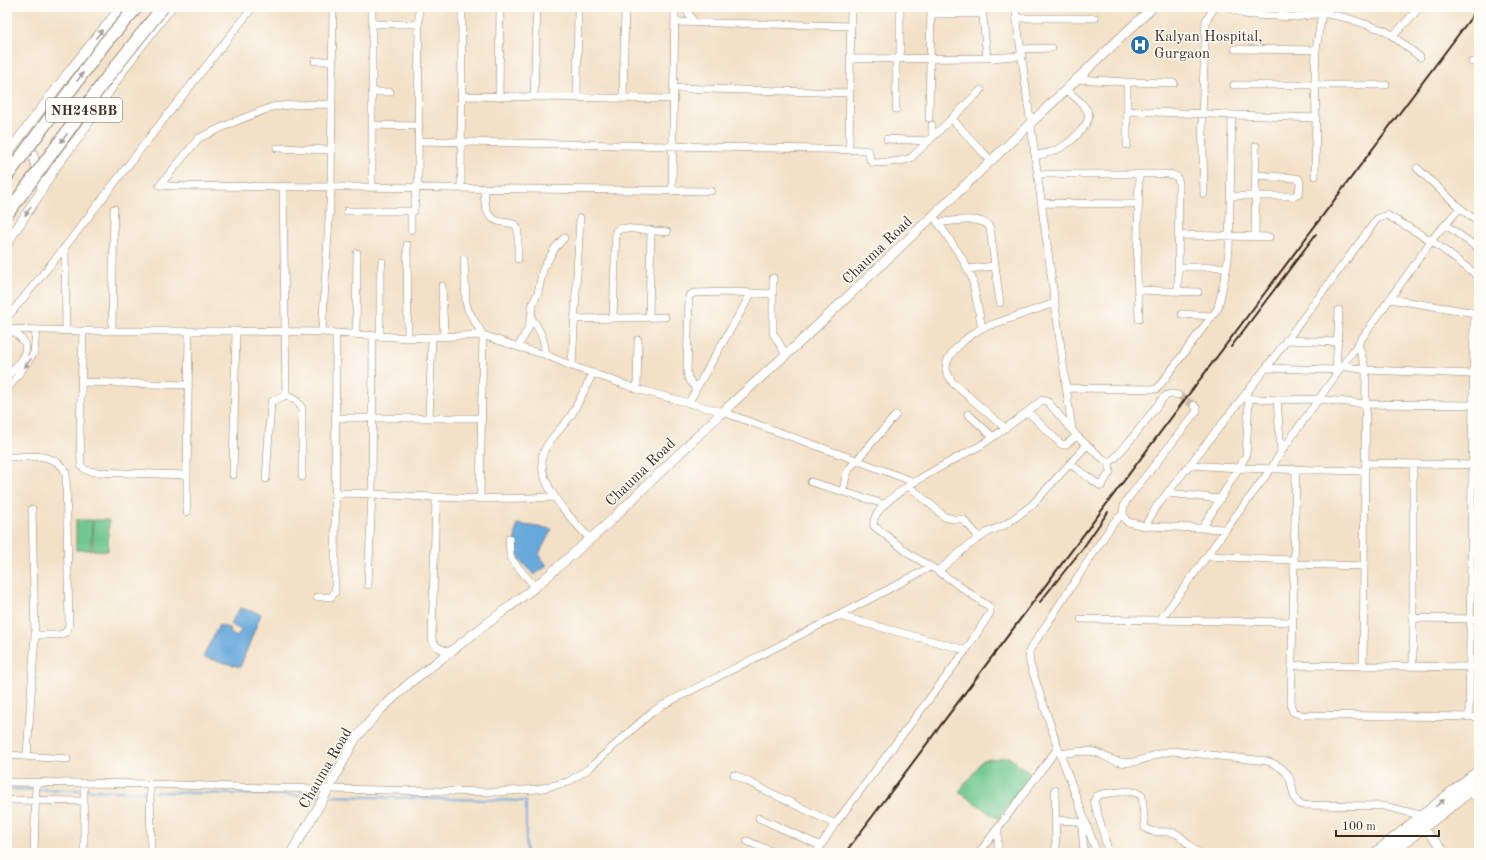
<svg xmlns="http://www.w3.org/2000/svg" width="1486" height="860" font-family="'Old Standard TT',serif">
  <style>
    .green { fill: #70c88e; stroke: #567956 }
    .water { fill: #67a9db; stroke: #516a7c }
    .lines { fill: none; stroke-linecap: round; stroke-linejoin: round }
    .stream { stroke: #67a9db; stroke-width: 2 }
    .minor-tunnel { stroke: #cebca5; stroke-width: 7; stroke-dasharray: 7 3.5; stroke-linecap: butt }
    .minor-casing { stroke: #978672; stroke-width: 8 }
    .tertiary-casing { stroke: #978672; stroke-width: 10 }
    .secondary-casing { stroke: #978672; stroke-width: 12 }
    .minor { stroke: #fff; stroke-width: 7 }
    .tertiary { stroke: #fff; stroke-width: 9 }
    .secondary { stroke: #fff; stroke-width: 11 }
    .rail { stroke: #3b2a1e; stroke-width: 2 }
    .trunk-bridge-casing { stroke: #978672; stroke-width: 14; stroke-linecap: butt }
    .trunk-bridge { stroke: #fff; stroke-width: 12 }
    .oneway { fill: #a79f9a }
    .labels { text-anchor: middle; stroke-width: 3; stroke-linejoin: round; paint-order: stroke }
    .shield { fill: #fdfcf7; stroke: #75695f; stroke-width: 1 }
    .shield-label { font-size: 14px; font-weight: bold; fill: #3b2a1e }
    .poi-label { font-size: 15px; fill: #3b2a1e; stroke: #fdfcf7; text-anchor: start }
    .street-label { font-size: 15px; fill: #3b2a1e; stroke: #fdfcf7 }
  </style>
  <rect width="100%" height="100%" fill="#fdfcf7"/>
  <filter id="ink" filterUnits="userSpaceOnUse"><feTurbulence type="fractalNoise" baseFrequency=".025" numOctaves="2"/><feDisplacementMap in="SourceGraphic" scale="8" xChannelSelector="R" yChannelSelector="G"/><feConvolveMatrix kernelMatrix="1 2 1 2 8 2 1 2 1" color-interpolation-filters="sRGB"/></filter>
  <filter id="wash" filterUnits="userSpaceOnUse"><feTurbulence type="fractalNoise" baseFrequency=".012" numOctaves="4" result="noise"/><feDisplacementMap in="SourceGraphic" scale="16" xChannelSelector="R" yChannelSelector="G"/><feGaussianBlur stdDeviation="0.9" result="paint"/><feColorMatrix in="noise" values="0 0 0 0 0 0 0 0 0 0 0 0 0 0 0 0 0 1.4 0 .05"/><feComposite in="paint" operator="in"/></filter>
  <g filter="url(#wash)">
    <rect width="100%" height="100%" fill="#f3e1c7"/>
    <path class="green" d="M 76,520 L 92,520 L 91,550 L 76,550 Z
      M 93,520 L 109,520 L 108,551 L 93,550 Z
      M 1008,757 L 1031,774 L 998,819 L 959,792 L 983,760 Z"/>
    <path class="water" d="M 517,524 L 552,529 L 539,554 L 547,566 L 534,575 L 513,554 Z
      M 240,608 L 261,614 L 240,667 L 203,657 L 219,625 L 231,629 L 230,633 L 237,637 L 241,630 L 230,624 Z"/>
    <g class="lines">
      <path class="stream" d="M 7,789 L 81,790
        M 88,790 L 148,792
        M 154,792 L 322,796
        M 329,796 L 526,801 L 526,853"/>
    </g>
  </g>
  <g filter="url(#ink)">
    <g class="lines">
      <path class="minor-tunnel" d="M 1178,395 L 1194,405"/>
      <g class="minor-casing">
        <path id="minor" d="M 684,7 L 694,22
          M 982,7 L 987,58
          M 1015,7 L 1072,430
          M 1229,7 L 1244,14 L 1253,15 L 1296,17 L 1322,13 L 1347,18 L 1386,31 L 1420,57
          M 931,14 L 982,14
          M 1281,16 L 1282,7
          M 1017,18 L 1095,18
          M 675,22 L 851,26
          M 372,24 L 419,24
          M 1393,36 L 1420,7
          M 1021,49 L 1052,48
          M 1235,49 L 1316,50
          M 850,59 L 987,58 L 1022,56
          M 900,59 L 900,7
          M 315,61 L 333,61
          M 1472,62 L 1479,62
          M 1077,79 L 1127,82 L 1127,111 L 1316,118
          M 1127,82 L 1174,83
          M 1234,85 L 1386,85
          M 674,88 L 850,93
          M 372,92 L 390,92
          M 462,96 L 674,99
          M 499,97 L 500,7
          M 534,97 L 537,7
          M 577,98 L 578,7
          M 623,98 L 625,7
          M 896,109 L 896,59
          M 929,118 L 931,7
          M 952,119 L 991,161
          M 372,125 L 419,126
          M 932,125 L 932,137
          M 887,139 L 929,141
          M 418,141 L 865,150 L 869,152 L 870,160 L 873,163 C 886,162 899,163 911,158 L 981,90
          M 1127,145 L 1127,111
          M 277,148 L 331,150
          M 849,149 L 851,7
          M 1035,156 C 1042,154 1050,153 1056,150 C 1067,146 1093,124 1088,112 C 1084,103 1073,96 1066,89
          M 1417,168 L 1460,208
          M 1038,174 L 1168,174 L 1173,175 L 1177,177 L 1179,183 L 1178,291
          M 1139,174 L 1137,273 L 1139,319
          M 1315,176 L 1316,118 L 1315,75 L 1316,50 L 1322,13 L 1325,7
          M 160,185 L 171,186 L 348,187 L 711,191
          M 160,185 L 199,138 L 234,122 L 272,107 L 290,105 L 331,104
          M 283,186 L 286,395 L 297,401 L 302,408 L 302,477
          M 372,187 L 372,7
          M 418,187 L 419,7
          M 461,188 L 462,7
          M 484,188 C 485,200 483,216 498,221 C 504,223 510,222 516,225 L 518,231 L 518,259
          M 672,190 L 675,7
          M 1204,194 L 1202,115 L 1206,20 L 1215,7
          M 1231,196 L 1294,196 L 1299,194 L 1300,184 L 1299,179 L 1295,178 L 1256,175
          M 1042,203 L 1139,204
          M 347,211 L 414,211 L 416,187
          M 937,221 L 962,258 L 972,278 L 982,328
          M 938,223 C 951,221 984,215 990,228 L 1000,303
          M 1446,225 L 1479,249
          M 411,230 L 411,212
          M 1178,235 L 1269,237
          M 1255,237 L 1256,146
          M 407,245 L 408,338
          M 65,247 L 66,331
          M 464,259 L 466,302 L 468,310 L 483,335 L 480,498
          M 1178,267 L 1227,267
          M 968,269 L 995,266
          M 773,278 L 773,333 L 786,355
          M 442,286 L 444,336
          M 1138,290 L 1198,292
          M 1390,299 L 1470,312 L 1474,314 L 1474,317 L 1469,717
          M 1182,314 L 1211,316
          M 649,317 L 651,230
          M 7,318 L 65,247 L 153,133 L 253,7
          M 531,318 C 541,330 544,340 546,355
          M 613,318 L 616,231 L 622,228 L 667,232
          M 574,319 L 665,317
          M 7,329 L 83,331 L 236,331 L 322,332 L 408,338 L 483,335 L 518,347 L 546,355 L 572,366 L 637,389 L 723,412 L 856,460 L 914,482
          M 83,331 L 80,429 L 81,466 L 86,470 L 95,472 L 187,475
          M 112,331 L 114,209
          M 322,332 L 331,187 L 333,7
          M 356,334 L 357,253
          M 380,337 L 380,278 L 382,262
          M 1286,340 L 1338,342
          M 1358,344 L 1366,370 L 1363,666
          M 518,347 L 528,329 L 531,318 L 533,303 L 538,293 L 543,269 L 555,248 L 564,238
          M 572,366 L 580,218
          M 1266,368 L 1336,370 L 1342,366 L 1366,370 L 1473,374
          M 1336,370 L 1339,310
          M 7,377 C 13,369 29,355 25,344 C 23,339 16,334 12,330
          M 82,382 L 188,385
          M 1067,388 L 1157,389 L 1218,308 L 1227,267 L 1229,250 L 1232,116
          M 637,389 L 638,340
          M 696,389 L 688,378 L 687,372 L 689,296 L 694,293 L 731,292 L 773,294
          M 7,390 L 34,353 L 36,330
          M 1242,398 L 1277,400 L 1318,399 L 1365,404 L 1473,405
          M 1277,400 L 1281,452
          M 689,403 L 696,389 L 751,294
          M 1194,405 L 1197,409 L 1197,411 L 1126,501 C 1122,510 1122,514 1127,522 L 1145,526 L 1226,529
          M 1028,412 L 1062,445 L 1065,445 L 1077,436
          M 968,414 L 993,437
          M 336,418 L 482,418
          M 429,418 L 432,337
          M 1005,428 L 953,383 C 950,378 947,374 946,369 C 945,353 970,335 982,328 L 1055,303
          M 7,457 C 27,457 56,451 66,473 L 69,625 L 66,632 L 59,635 L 35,635
          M 1365,463 L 1479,465
          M 1070,464 L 1101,486 L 1110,472 L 1109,462
          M 1190,465 L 1238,468 L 1365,471
          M 1296,469 L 1294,564 L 1364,566
          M 233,475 L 236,331
          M 266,479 L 271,402 L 286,395
          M 811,482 L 884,504
          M 909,486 L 945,517 L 953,519 L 963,519 L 980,538
          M 843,491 L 846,476 L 849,469 L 896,415
          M 335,493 C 369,493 402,496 436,497 C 475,499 515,499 555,497
          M 1169,493 L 1220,499
          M 436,497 L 432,638 C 433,648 443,649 451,653
          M 187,512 L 187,475 L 189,332
          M 1145,526 L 1157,506 L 1266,368 L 1377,219 L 1387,215 L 1432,241 L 1479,277
          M 1203,527 L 1246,456 L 1249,398
          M 509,539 L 510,554 L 512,560 L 535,587
          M 590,539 C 571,518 541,489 542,460 C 542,444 564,427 572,414 C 579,401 586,387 593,373
          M 1207,556 L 1294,560
          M 1294,564 L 1291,706 L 1293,712 L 1302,715 L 1479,717
          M 938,571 L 969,545 L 988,532 L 1005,525 L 1032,505 L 1087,445
          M 368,585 L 372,493 L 373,336
          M 317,597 L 331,597 L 335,592 L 336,333
          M 839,616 L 966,650
          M 1413,618 L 1479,619
          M 1081,619 L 1293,622
          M 1160,620 L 1207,556 L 1226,529 L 1271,469 L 1281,452 L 1434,237 L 1460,208 L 1479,223
          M 1292,665 L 1479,667
          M 1413,666 L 1413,464
          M 1061,754 C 1072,752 1084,750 1095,752 C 1104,755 1111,761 1121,762 C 1137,765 1155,753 1172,751 L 1267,761 C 1276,764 1286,769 1290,779 C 1293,787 1292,800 1301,805 L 1384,806 L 1424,816
          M 7,755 L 67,759
          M 27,756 L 35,635 L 32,509
          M 734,775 L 835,824 L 966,650 L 990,613 L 990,609 L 988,606 L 938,571 L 911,555 L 874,526 C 867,500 963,456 983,444 C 1003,430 1023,416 1042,400 L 1048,402 L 1077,436 L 1103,459 L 1109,462 L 1114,459 L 1133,437 L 1163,398 C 1168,394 1171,393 1178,395
          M 7,782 L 150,784 L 272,788 L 496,792 L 538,789 L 568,782 L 588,769 L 652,712 L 663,705 C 752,659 842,615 930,567
          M 150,784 L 151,853
          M 1055,790 L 1056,853
          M 1470,792 L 1479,801
          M 7,800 L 84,801
          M 759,818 L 821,846
          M 1056,820 L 1074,821 L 1081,823 L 1082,826 L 1084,853
          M 1421,826 L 1447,853
          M 747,841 L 775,853
          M 34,853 L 36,783
          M 84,853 L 84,783
          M 816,853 L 835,824
          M 979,853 L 1058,748
          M 998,853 L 998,828
          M 1097,853 L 1058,748 L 1030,664 L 1029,651 L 1106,534 L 1114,522 L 1122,515
          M 1109,853 L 1094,801 L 1097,796 L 1102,794 L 1128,791 L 1137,793 L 1142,796 L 1145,828 C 1154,835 1167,829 1177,834 C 1185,839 1191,849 1199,853"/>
      </g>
      <g class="tertiary-casing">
        <path id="tertiary" d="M 29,141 L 42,189
          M 7,154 L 72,68 L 121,7
          M 7,243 L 40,193 L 56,166 L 78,138 L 127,64 L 171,7
          M 291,853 L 322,801 L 355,739 L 380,710 L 412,681 L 535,587 L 604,527 L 718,416 L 800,342 L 1153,7"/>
      </g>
      <g class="secondary-casing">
        <path id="secondary" d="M 7,242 L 8,242
          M 1376,853 L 1479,771
          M 1390,853 L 1479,784"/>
      </g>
      <use href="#minor" class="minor"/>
      <use href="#tertiary" class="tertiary"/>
      <use href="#secondary" class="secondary"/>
      <path class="rail" d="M 1231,347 L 1316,234
        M 1040,602 L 1083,548 L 1108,512
        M 845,853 L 1479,7"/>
      <g class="trunk-bridge-casing">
        <path id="trunk-bridge" d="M 7,176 L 105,43 L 137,7
          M 7,214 L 106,79 L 163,7"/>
      </g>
      <use href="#trunk-bridge" class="trunk-bridge"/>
    </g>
    <defs><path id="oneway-solid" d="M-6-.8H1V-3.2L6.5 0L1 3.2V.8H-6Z"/></defs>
    <g class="oneway">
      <use href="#oneway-solid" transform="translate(99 34) rotate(-51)"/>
      <use href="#oneway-solid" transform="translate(80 77) rotate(-54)"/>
      <use href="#oneway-solid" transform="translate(64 138) rotate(126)"/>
      <use href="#oneway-solid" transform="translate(28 211) rotate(124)"/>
      <use href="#oneway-solid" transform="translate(28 363) rotate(126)"/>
      <use href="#oneway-solid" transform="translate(1440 803) rotate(-38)"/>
    </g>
  </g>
  <defs>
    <g id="hospital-disc" transform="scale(1)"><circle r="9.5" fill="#1f6fb2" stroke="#fdfcf7"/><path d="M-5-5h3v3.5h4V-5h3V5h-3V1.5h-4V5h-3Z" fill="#fff"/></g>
  </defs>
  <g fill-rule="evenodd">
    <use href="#hospital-disc" x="1140" y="45"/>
  </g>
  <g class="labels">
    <rect class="shield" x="46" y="98" width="76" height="24" rx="3"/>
    <g class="shield-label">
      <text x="84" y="115">NH248BB</text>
    </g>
    <g class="poi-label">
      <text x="1154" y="41">Kalyan Hospital,<tspan x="1154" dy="17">Gurgaon</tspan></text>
    </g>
    <g class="street-label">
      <text transform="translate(877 250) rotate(-44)" y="5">Chauma Road</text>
      <text transform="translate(640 472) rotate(-44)" y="5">Chauma Road</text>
      <text transform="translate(325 768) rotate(-60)" y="5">Chauma Road</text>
    </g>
  </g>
  <rect width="1486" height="860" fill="none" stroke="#fdfcf7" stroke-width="24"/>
  <path d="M1336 830v6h103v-6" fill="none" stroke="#3b2a1e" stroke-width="2"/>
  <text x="1342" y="830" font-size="12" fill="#3b2a1e" stroke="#fdfcf7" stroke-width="3" paint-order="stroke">100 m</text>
</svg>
